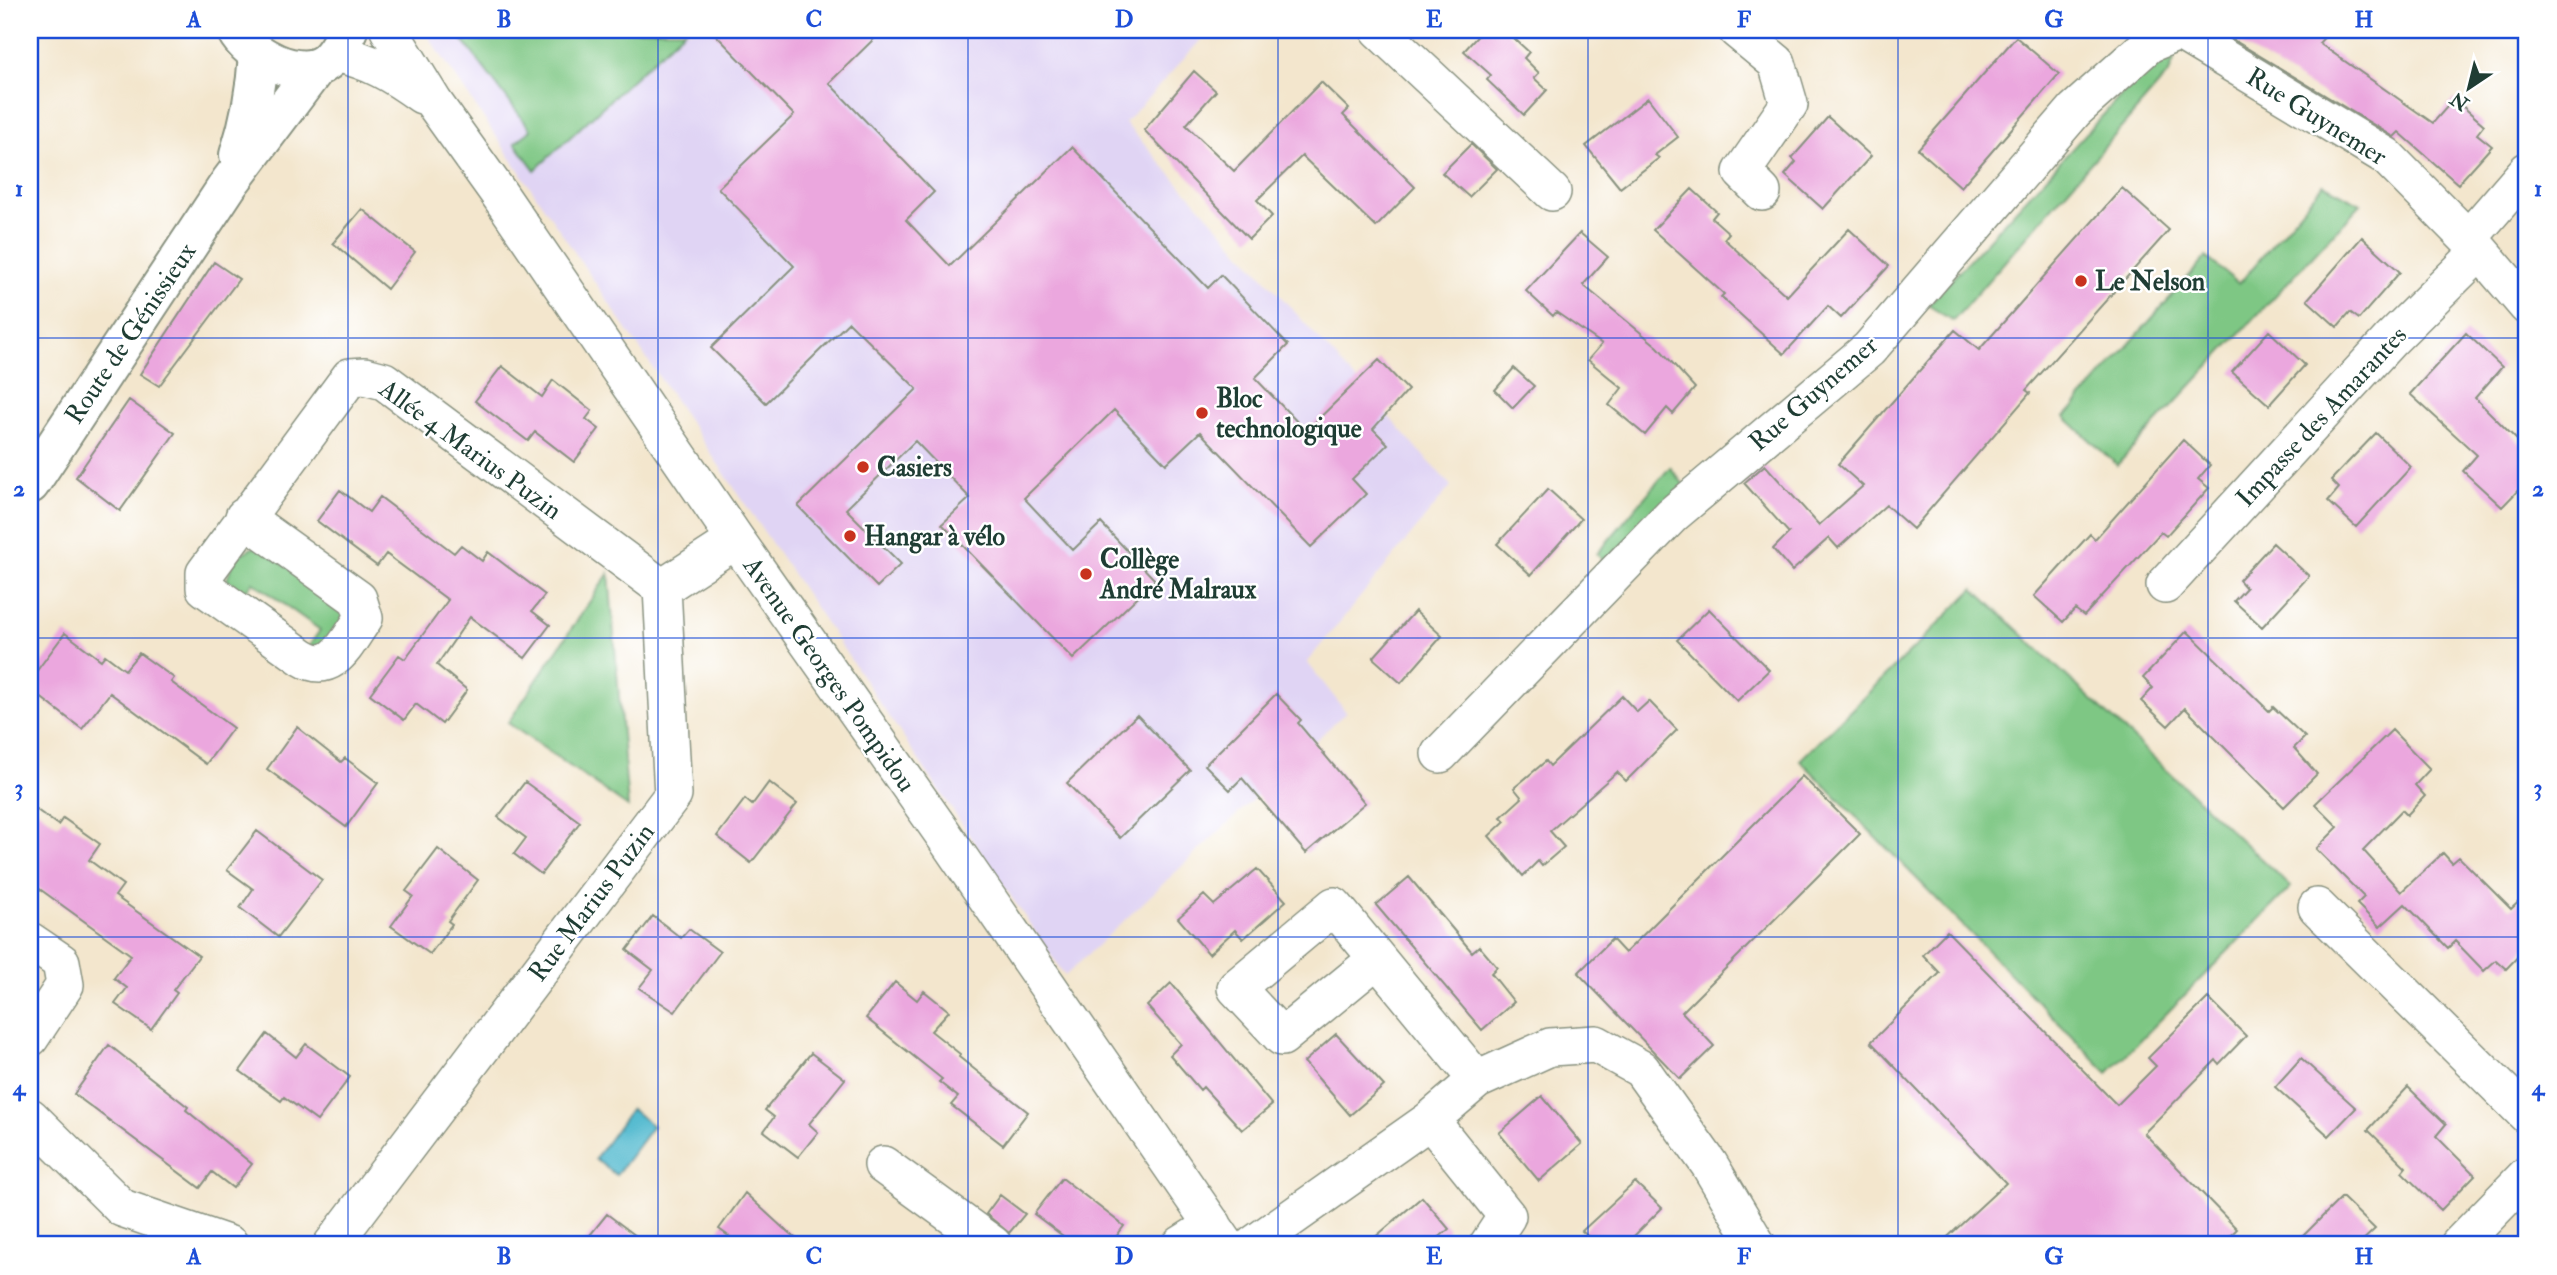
<svg xmlns="http://www.w3.org/2000/svg" width="2557" height="1275" font-family="'IM FELL Double Pica',serif">
  <style>
    .built { fill: #e0d4f4 }
    .green { fill: #7ec784; stroke: #4e825c; stroke-width: 2 }
    .water { fill: #51b9cf; stroke: #387b82; stroke-width: 2 }
    .building { fill: #eba7de }
    .lines { fill: none; stroke-linecap: round; stroke-linejoin: round }
    .minor-casing { stroke: #899280; stroke-width: 40 }
    .secondary-casing { stroke: #899280; stroke-width: 42 }
    .minor { stroke: #fff; stroke-width: 37 }
    .secondary { stroke: #fff; stroke-width: 38 }
    .grid { fill: none; stroke: #1d4ed8; stroke-width: 2; stroke-opacity: 0.55 }
    .poi-dot { fill: #c8321e; stroke: #fff; stroke-width: 2.5 }
    .labels { text-anchor: middle; stroke-width: 5; stroke-linejoin: round; paint-order: stroke }
    .street-label { font-size: 26px; fill: #1f3d34; stroke: #fff }
    .poi-label { font-size: 26px; font-weight: bold; fill: #1f3d34; stroke: #fff; text-anchor: start }
    .neatline { fill: none; stroke: #1d4ed8; stroke-width: 2.5 }
    .grid-label { font-size: 23px; text-anchor: middle; font-weight: bold; fill: #1d4ed8 }
  </style>
  <rect width="100%" height="100%" fill="#fff"/>
  <filter id="ink" filterUnits="userSpaceOnUse"><feTurbulence type="fractalNoise" baseFrequency=".0143" numOctaves="2"/><feDisplacementMap in="SourceGraphic" scale="14" xChannelSelector="R" yChannelSelector="G"/><feConvolveMatrix kernelMatrix="1 2 1 2 8 2 1 2 1" color-interpolation-filters="sRGB"/></filter>
  <filter id="wash" filterUnits="userSpaceOnUse"><feTurbulence type="fractalNoise" baseFrequency=".00686" numOctaves="4" result="noise"/><feDisplacementMap in="SourceGraphic" scale="28" xChannelSelector="R" yChannelSelector="G"/><feGaussianBlur stdDeviation="1.57" result="paint"/><feColorMatrix in="noise" values="0 0 0 0 0 0 0 0 0 0 0 0 0 0 0 0 0 1.4 0 .05"/><feComposite in="paint" operator="in"/></filter>
  <g filter="url(#wash)">
    <rect width="100%" height="100%" fill="#f3e6cd"/>
    <path class="built" d="M 424,30 L 1210,30 L 1125,123 L 1451,486 L 1307,662 L 1346,712 L 1065,976 Z"/>
    <path class="green" d="M 455,30 L 685,30 L 535,170 L 515,143 L 531,130 Z
      M 2162,51 L 2174,60 L 2169,73 L 1953,321 L 1928,305 Z
      M 2323,184 L 2361,204 L 2117,465 L 2065,417 L 2206,257 L 2239,284 Z
      M 1670,467 L 1684,485 L 1605,562 L 1597,554 Z
      M 257,546 L 338,602 L 346,616 L 327,650 L 309,646 L 320,630 L 253,582 L 243,595 L 227,580 C 232,559 237,554 257,546 Z
      M 609,573 L 628,807 L 508,723 Z
      M 1974,589 L 2291,887 L 2108,1073 L 1800,760 Z"/>
    <path class="water" d="M 631,1109 L 653,1126 L 616,1175 L 595,1159 Z"/>
    <g id="blocks">
      <path class="building" d="M 711,30 L 883,30 L 829,83 L 934,192 L 906,220 L 950,266 L 1072,147 L 1208,288 L 1221,275 L 1288,345 L 1255,378 L 1306,431 L 1379,360 L 1408,390 L 1373,429 L 1388,444 L 1352,479 L 1366,494 L 1311,547 L 1200,432 L 1166,464 L 1114,410 L 1024,498 L 1073,550 L 1101,523 L 1155,580 L 1073,659 L 942,524 L 970,498 L 915,441 L 846,509 L 901,564 L 877,587 L 798,506 L 917,389 L 849,322 L 766,403 L 711,348 L 794,266 L 718,188 L 794,115 Z
        M 1483,30 L 1505,30 L 1529,52 L 1524,58 L 1539,73 L 1534,78 L 1547,90 L 1524,115 L 1487,80 L 1491,75 L 1464,51 Z
        M 2217,30 L 2331,30 L 2319,43 L 2433,123 L 2454,99 L 2484,125 L 2477,134 L 2492,146 L 2458,184 L 2399,132 L 2394,137 Z
        M 2016,37 L 2059,74 L 1961,187 L 1918,149 Z
        M 1194,71 L 1216,91 L 1186,125 L 1234,171 L 1321,82 L 1349,109 L 1343,115 L 1415,187 L 1376,227 L 1302,156 L 1257,200 L 1272,216 L 1249,239 L 1144,130 Z
        M 1648,98 L 1678,137 L 1655,155 L 1659,158 L 1620,188 L 1586,146 Z
        M 1828,117 L 1871,156 L 1823,209 L 1785,175 L 1796,162 L 1792,158 Z
        M 1471,144 L 1497,169 L 1469,197 L 1442,173 Z
        M 2122,188 L 2169,230 L 2026,390 L 2030,393 L 1913,529 L 1886,505 L 1838,548 L 1829,538 L 1792,571 L 1773,549 L 1789,533 L 1744,483 L 1765,465 L 1819,525 L 1863,486 L 1838,464 L 1955,330 L 1979,350 Z
        M 1692,189 L 1717,212 L 1712,218 L 1729,233 L 1724,239 L 1787,296 L 1849,229 L 1889,266 L 1841,318 L 1828,306 L 1784,354 L 1721,297 L 1724,294 L 1653,230 Z
        M 362,209 L 415,252 L 387,289 L 333,243 Z
        M 1580,233 L 1608,257 L 1583,285 L 1658,347 L 1695,388 L 1673,414 L 1667,408 L 1645,435 L 1609,405 L 1622,388 L 1588,360 L 1602,344 L 1556,312 L 1553,316 L 1526,291 Z
        M 2362,237 L 2400,272 L 2359,319 L 2350,312 L 2337,327 L 2307,300 Z
        M 214,262 L 239,279 L 159,386 L 140,374 Z
        M 2269,331 L 2305,365 L 2269,405 L 2232,372 Z
        M 2466,333 L 2502,367 L 2475,398 L 2527,450 L 2527,481 L 2502,507 L 2463,471 L 2477,455 L 2410,394 Z
        M 502,366 L 542,397 L 553,380 L 592,411 L 586,419 L 599,429 L 574,462 L 535,432 L 528,441 L 475,401 Z
        M 1514,368 L 1534,386 L 1513,408 L 1495,390 Z
        M 129,400 L 175,433 L 120,511 L 76,477 Z
        M 2376,433 L 2411,467 L 2356,527 L 2328,501 L 2339,488 L 2331,480 Z
        M 2183,440 L 2210,465 L 2198,479 L 2209,488 L 2166,536 L 2161,532 L 2084,616 L 2075,609 L 2063,622 L 2034,596 L 2090,534 L 2095,539 Z
        M 1548,489 L 1581,519 L 1531,575 L 1497,544 Z
        M 340,490 L 369,512 L 380,497 L 454,553 L 461,545 L 482,561 L 488,552 L 545,595 L 532,611 L 550,625 L 525,658 L 470,617 L 437,665 L 467,690 L 442,724 L 416,704 L 404,720 L 370,694 L 399,655 L 405,659 L 448,600 L 386,554 L 377,566 L 317,521 Z
        M 2273,543 L 2309,576 L 2262,627 L 2234,601 L 2246,588 L 2239,580 Z
        M 1709,609 L 1769,670 L 1737,701 L 1677,640 Z
        M 1415,611 L 1442,636 L 1401,683 L 1373,658 Z
        M 2187,631 L 2269,711 L 2273,707 L 2305,737 L 2294,748 L 2317,774 L 2284,807 L 2185,708 L 2168,726 L 2141,701 L 2153,688 L 2143,678 Z
        M 65,633 L 101,660 L 105,655 L 125,670 L 139,653 L 174,678 L 171,682 L 233,728 L 206,764 L 110,693 L 82,729 L 30,689 L 30,680 Z
        M 1276,694 L 1301,720 L 1298,723 L 1365,803 L 1306,853 L 1242,778 L 1230,790 L 1205,765 Z
        M 1622,696 L 1637,712 L 1649,701 L 1677,730 L 1626,781 L 1617,772 L 1550,831 L 1564,847 L 1542,866 L 1538,861 L 1523,876 L 1489,836 L 1505,821 L 1501,817 L 1522,798 L 1514,788 L 1546,761 L 1550,766 Z
        M 1137,715 L 1190,770 L 1120,838 L 1067,783 Z
        M 297,727 L 341,762 L 345,758 L 378,783 L 346,827 L 267,769 Z
        M 2392,730 L 2430,769 L 2415,785 L 2425,796 L 2407,815 L 2402,810 L 2363,850 L 2401,892 L 2443,853 L 2452,863 L 2459,857 L 2511,909 L 2527,894 L 2527,947 L 2506,969 L 2496,960 L 2484,971 L 2455,941 L 2448,948 L 2405,904 L 2380,927 L 2357,904 L 2364,897 L 2316,849 L 2338,827 L 2315,804 Z
        M 1802,776 L 1860,834 L 1682,1012 L 1714,1046 L 1680,1079 L 1578,973 L 1612,939 L 1625,953 Z
        M 525,782 L 580,822 L 541,874 L 514,854 L 526,838 L 498,817 Z
        M 769,782 L 797,804 L 751,863 L 717,836 L 745,799 L 752,805 Z
        M 30,805 L 58,825 L 63,818 L 100,844 L 89,860 L 123,885 L 115,896 L 199,956 L 173,990 L 177,993 L 151,1029 L 115,1004 L 127,988 L 114,978 L 131,955 L 30,882 Z
        M 257,831 L 322,880 L 278,937 L 240,908 L 253,889 L 227,870 Z
        M 438,849 L 478,880 L 448,921 L 452,924 L 430,954 L 391,926 L 413,896 L 406,891 Z
        M 1257,869 L 1286,901 L 1243,939 L 1235,930 L 1209,954 L 1178,918 L 1204,895 L 1214,905 Z
        M 1409,877 L 1472,952 L 1479,946 L 1497,967 L 1491,973 L 1514,1002 L 1482,1030 L 1376,905 Z
        M 653,916 L 681,938 L 689,929 L 720,952 L 675,1012 L 639,988 L 653,970 L 627,950 Z
        M 1947,931 L 2117,1105 L 2156,1066 L 2148,1058 L 2208,998 L 2246,1036 L 2219,1064 L 2216,1060 L 2144,1133 L 2237,1229 L 2221,1245 L 1939,1245 L 2006,1183 L 1871,1042 L 1940,973 L 1923,955 Z
        M 895,982 L 917,1000 L 924,991 L 949,1011 L 931,1031 L 960,1054 L 959,1057 L 1028,1112 L 1003,1145 L 951,1105 L 958,1097 L 939,1082 L 942,1079 L 866,1018 Z
        M 1171,983 L 1272,1105 L 1242,1130 L 1203,1087 L 1200,1090 L 1170,1055 L 1181,1044 L 1147,1006 Z
        M 267,1034 L 296,1057 L 306,1044 L 350,1077 L 317,1121 L 284,1097 L 281,1101 L 240,1071 Z
        M 1336,1034 L 1384,1086 L 1350,1115 L 1304,1062 Z
        M 109,1045 L 188,1107 L 186,1110 L 252,1164 L 233,1188 L 212,1172 L 200,1188 L 74,1094 Z
        M 811,1053 L 845,1079 L 809,1124 L 818,1132 L 798,1157 L 764,1131 L 774,1117 L 765,1110 Z
        M 2301,1058 L 2356,1108 L 2329,1136 L 2275,1087 Z
        M 2408,1087 L 2446,1124 L 2436,1136 L 2475,1175 L 2441,1210 L 2402,1172 L 2406,1167 L 2368,1130 Z
        M 1542,1096 L 1582,1144 L 1539,1181 L 1499,1133 Z
        M 1062,1178 L 1124,1226 L 1110,1245 L 1075,1245 L 1034,1214 Z
        M 1635,1182 L 1662,1208 L 1625,1245 L 1597,1245 L 1582,1231 Z
        M 745,1193 L 783,1228 L 804,1245 L 741,1245 L 719,1229 Z
        M 1000,1195 L 1025,1214 L 1009,1233 L 986,1214 Z
        M 1422,1197 L 1449,1229 L 1430,1245 L 1366,1245 Z
        M 2342,1197 L 2375,1229 L 2358,1245 L 2294,1245 Z
        M 607,1214 L 648,1245 L 582,1245 Z"/>
    </g>
  </g>
  <g filter="url(#ink)">
    <use href="#blocks" fill-opacity="0" stroke="#899280" stroke-width="2"/>
    <g class="lines">
      <g class="minor-casing">
        <path id="minor" d="M 389,30 L 434,103 L 497,191 L 736,540 L 941,831 L 1226,1245
          M 1379,30 L 1552,192
          M 1737,30 L 1777,63 L 1789,104 L 1742,172 L 1762,192
          M 2177,30 L 2386,156 L 2480,251 L 2527,306
          M 335,53 C 371,61 393,74 422,95
          M 2468,239 L 2527,171
          M 244,517 L 358,599 L 364,618 C 347,641 334,677 302,657 L 205,588 L 205,573 L 350,377 L 365,376 L 384,381 L 662,588
          M 2165,585 L 2390,340 L 2480,251
          M 1440,754 L 1672,515 L 1869,349 L 2075,110 L 2149,44 L 2183,30
          M 2317,907 L 2527,1115
          M 30,941 L 61,962 L 65,985 L 30,1038
          M 1377,959 L 1282,1037 L 1236,988 L 1334,906 L 1477,1080
          M 30,1117 L 122,1208 L 230,1245
          M 1430,1120 L 1507,1216 L 1488,1245
          M 883,1165 L 993,1245
          M 332,1245 L 673,795 L 662,588 L 736,540
          M 1181,1245 L 1213,1225
          M 1253,1245 L 1430,1120 L 1477,1080 L 1550,1047 L 1596,1044 L 1641,1069 L 1709,1164 L 1757,1245
          M 2459,1245 L 2527,1175"/>
      </g>
      <g class="secondary-casing">
        <path id="secondary" d="M 236,30 C 248,55 301,83 326,62 C 336,54 342,41 348,30
          M 239,155 C 250,121 256,90 258,54
          M 30,484 L 230,182 L 315,69"/>
      </g>
      <use href="#minor" class="minor"/>
      <use href="#secondary" class="secondary"/>
    </g>
  </g>
  <path class="grid" d="M 348,30 L 348,1245M 658,30 L 658,1245M 968,30 L 968,1245M 1278,30 L 1278,1245M 1588,30 L 1588,1245M 1898,30 L 1898,1245M 2208,30 L 2208,1245M 30,338 L 2527,338M 30,638 L 2527,638M 30,937 L 2527,937"/>
  <g class="poi-dot">
    <circle cx="2081" cy="281" r="7"/>
    <circle cx="1202" cy="413" r="7"/>
    <circle cx="863" cy="467" r="7"/>
    <circle cx="850" cy="536" r="7"/>
    <circle cx="1086" cy="574" r="7"/>
  </g>
  <g class="labels">
    <g class="street-label">
      <text transform="translate(2317 116) rotate(32)" y="9">Rue Guynemer</text>
      <text transform="translate(130 333) rotate(-56)" y="9">Route de Génissieux</text>
      <text transform="translate(1813 393) rotate(-41)" y="9">Rue Guynemer</text>
      <text transform="translate(2321 416) rotate(-47)" y="9">Impasse des Amarantes</text>
      <text transform="translate(471 449) rotate(36)" y="9">Allée 4 Marius Puzin</text>
      <text transform="translate(830 674) rotate(55)" y="9">Avenue Georges Pompidou</text>
      <text transform="translate(591 902) rotate(-53)" y="9">Rue Marius Puzin</text>
    </g>
    <g class="poi-label">
      <text x="2095" y="290">Le Nelson</text>
      <text x="1216" y="407">Bloc<tspan x="1216" dy="30">technologique</tspan></text>
      <text x="877" y="476">Casiers</text>
      <text x="864" y="545">Hangar à vélo</text>
      <text x="1100" y="568">Collège<tspan x="1100" dy="30">André Malraux</tspan></text>
    </g>
  </g>
  <rect width="2557" height="1275" fill="none" stroke="#fff" stroke-width="77"/>
  <g transform="translate(2469 88) rotate(215)" stroke="#ffffff" stroke-width="5" paint-order="stroke">
  <path d="M0-5L12 26L0 18L-12 26Z" fill="#1f3d34"/>
  <text y="-10" font-size="19" font-weight="bold" text-anchor="middle" fill="#1f3d34">N</text>
  </g>
  <rect x="38" y="38" width="2480" height="1198" class="neatline"/>
  <g class="grid-label">
    <text x="194" y="27">A</text>
    <text x="504" y="27">B</text>
    <text x="814" y="27">C</text>
    <text x="1124" y="27">D</text>
    <text x="1434" y="27">E</text>
    <text x="1744" y="27">F</text>
    <text x="2054" y="27">G</text>
    <text x="2364" y="27">H</text>
    <text x="19" y="196">1</text>
    <text x="2538" y="196">1</text>
    <text x="19" y="496">2</text>
    <text x="2538" y="496">2</text>
    <text x="19" y="795">3</text>
    <text x="2538" y="795">3</text>
    <text x="19" y="1095">4</text>
    <text x="2538" y="1095">4</text>
    <text x="194" y="1264">A</text>
    <text x="504" y="1264">B</text>
    <text x="814" y="1264">C</text>
    <text x="1124" y="1264">D</text>
    <text x="1434" y="1264">E</text>
    <text x="1744" y="1264">F</text>
    <text x="2054" y="1264">G</text>
    <text x="2364" y="1264">H</text>
  </g>
</svg>
